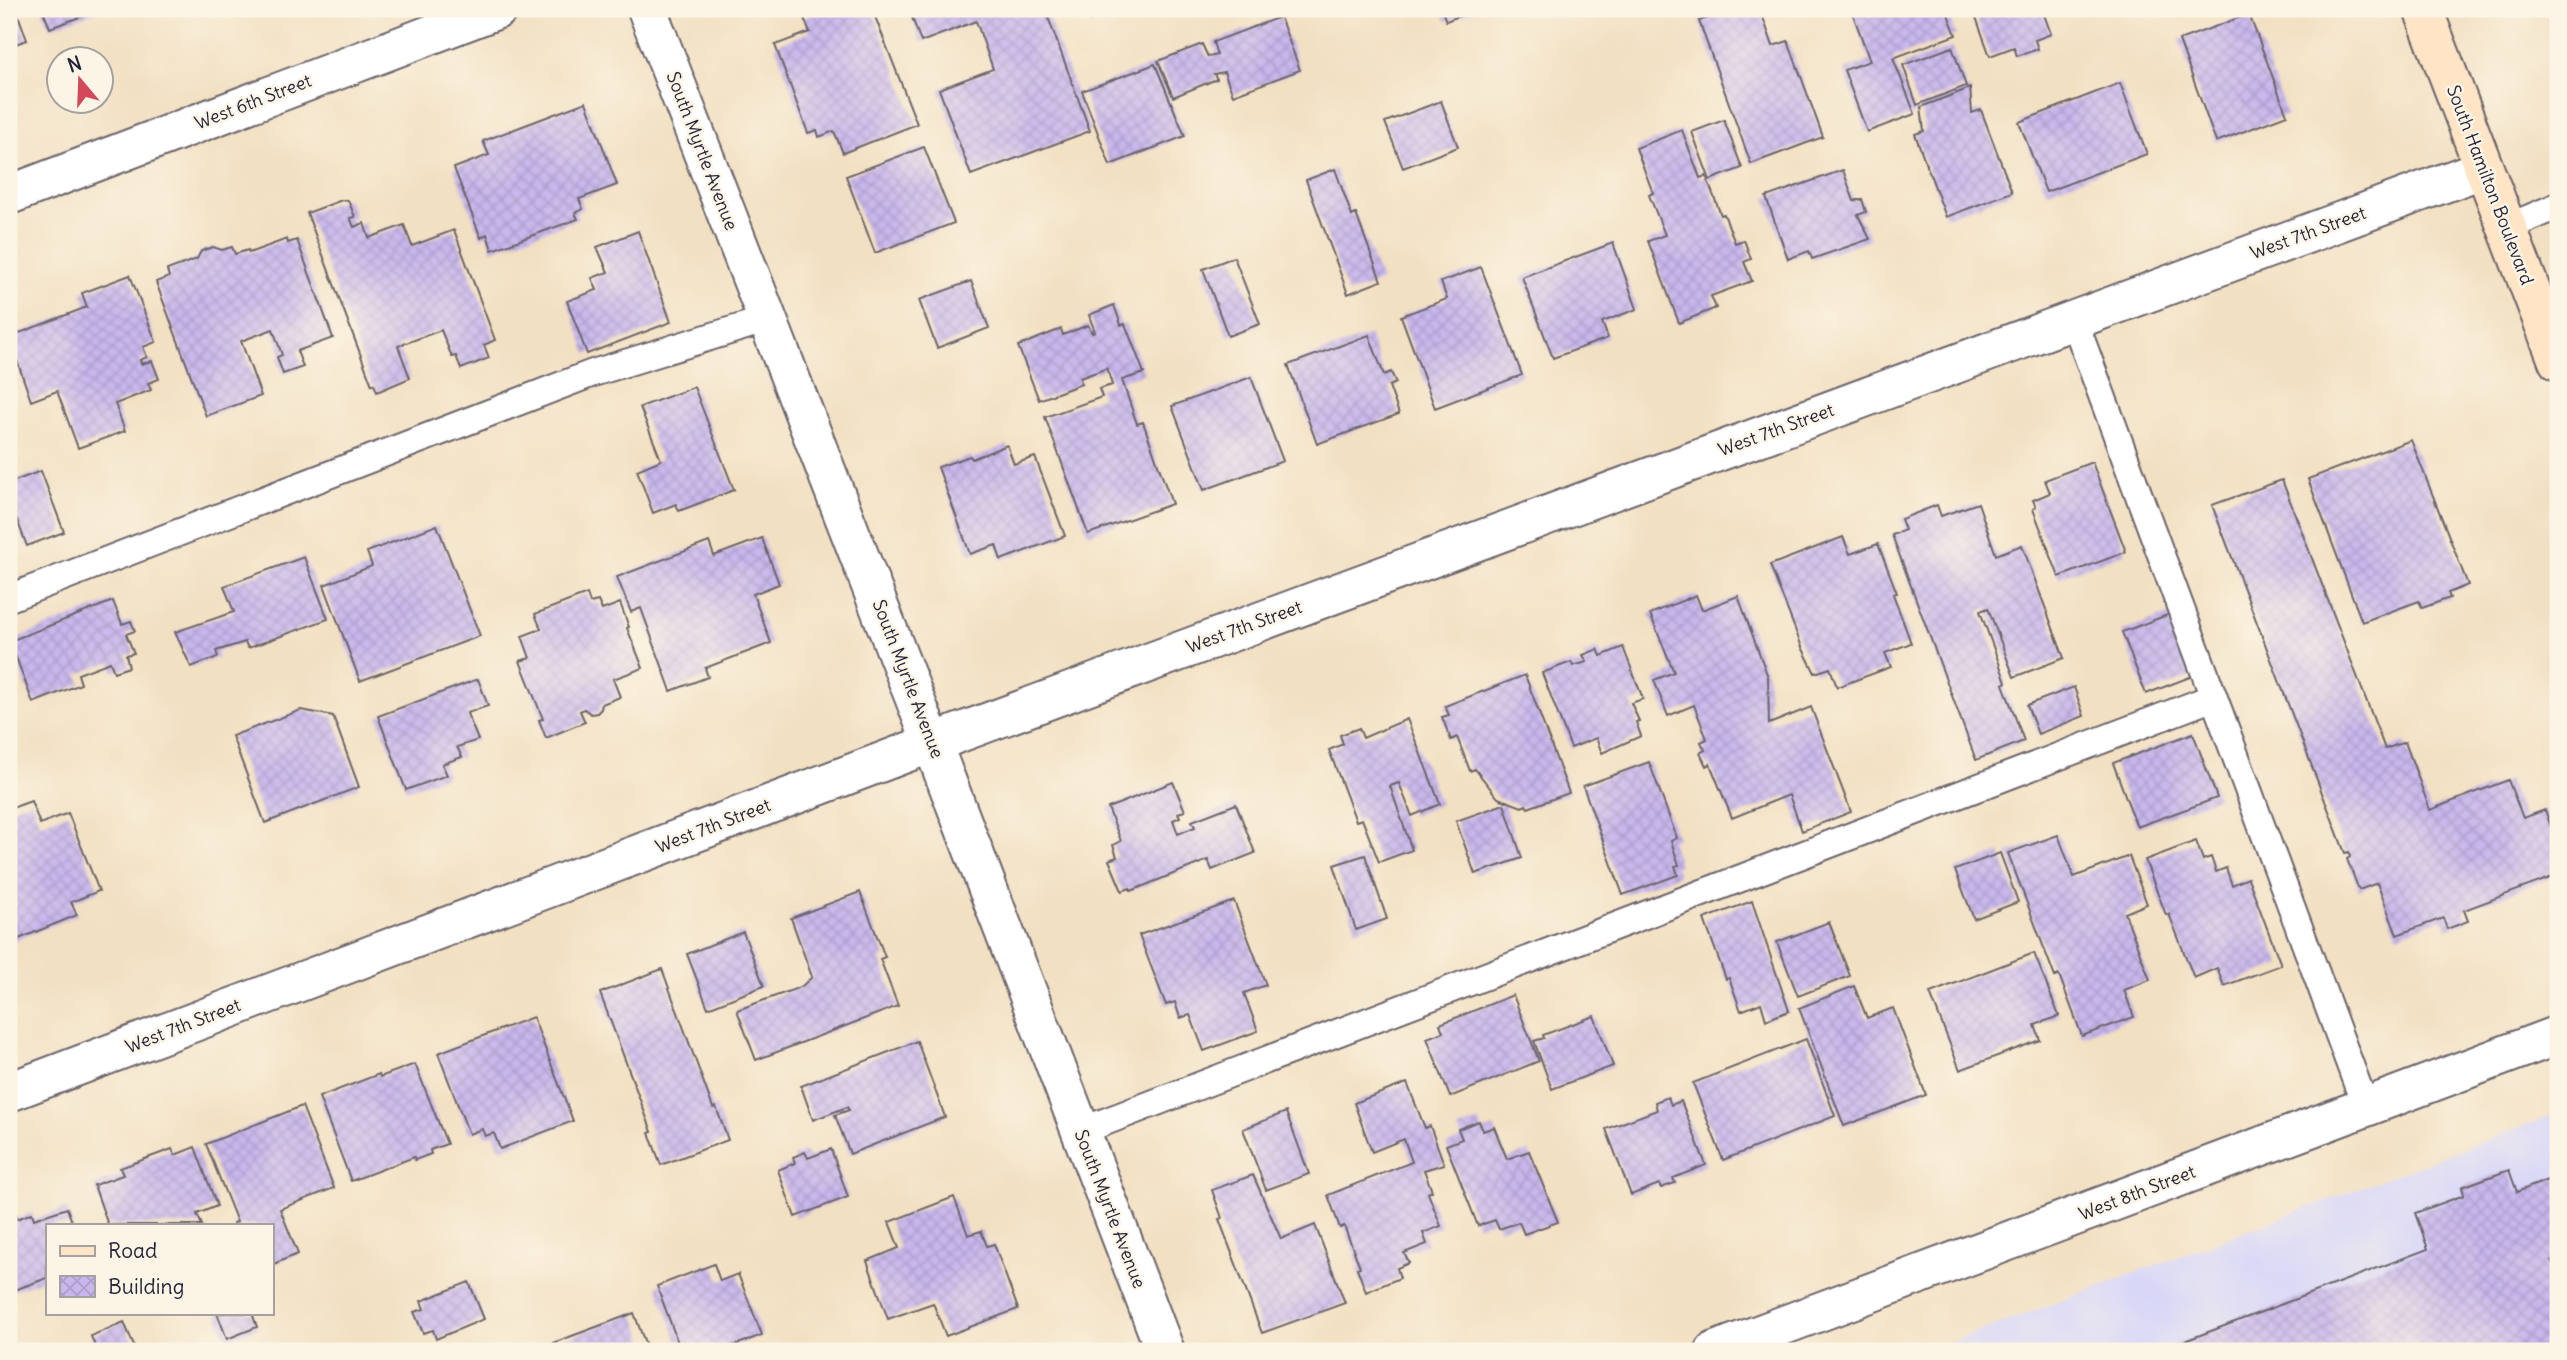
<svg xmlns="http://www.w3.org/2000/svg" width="2567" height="1360" font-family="Delius,sans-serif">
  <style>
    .built { fill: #d8d7f8 }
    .building { fill: url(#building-cross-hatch) }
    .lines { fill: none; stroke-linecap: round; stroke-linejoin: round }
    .lane-casing { stroke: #6b646a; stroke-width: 30 }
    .street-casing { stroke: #6b646a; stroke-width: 42 }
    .secondary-casing { stroke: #6b646a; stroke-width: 42 }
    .lane { stroke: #fff; stroke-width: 26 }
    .street { stroke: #fff; stroke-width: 38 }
    .secondary { stroke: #ffe4c6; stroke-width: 38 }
    .labels { text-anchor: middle; stroke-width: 5; stroke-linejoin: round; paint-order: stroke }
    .street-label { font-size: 18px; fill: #22223b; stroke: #fcf5e5 }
  </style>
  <defs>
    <pattern id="building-cross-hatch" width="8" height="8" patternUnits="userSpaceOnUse" patternTransform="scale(1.75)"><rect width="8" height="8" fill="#c9b7ec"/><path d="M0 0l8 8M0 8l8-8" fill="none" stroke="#ac9dcb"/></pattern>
  </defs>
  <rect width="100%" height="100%" fill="#fcf5e5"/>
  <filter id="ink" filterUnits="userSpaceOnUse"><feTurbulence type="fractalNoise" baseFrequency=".0143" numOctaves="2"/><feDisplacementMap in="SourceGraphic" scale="14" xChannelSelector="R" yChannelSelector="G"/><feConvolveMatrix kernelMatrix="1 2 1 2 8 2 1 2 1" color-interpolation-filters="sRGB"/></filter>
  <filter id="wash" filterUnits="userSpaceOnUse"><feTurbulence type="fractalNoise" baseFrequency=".00686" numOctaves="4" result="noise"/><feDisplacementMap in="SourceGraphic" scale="28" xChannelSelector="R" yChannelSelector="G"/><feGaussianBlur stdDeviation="1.57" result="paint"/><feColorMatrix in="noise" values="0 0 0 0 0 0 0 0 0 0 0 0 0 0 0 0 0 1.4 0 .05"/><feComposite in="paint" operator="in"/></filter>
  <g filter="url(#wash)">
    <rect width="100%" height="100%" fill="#f2e0c2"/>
    <path class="built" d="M 2558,1113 L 2558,1351 L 1928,1351 Z"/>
    <g id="blocks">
      <path class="building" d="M 9,9 L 16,9 L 27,40 L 9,46 Z
        M 42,9 L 102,9 L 50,28 Z
        M 829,9 L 872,9 L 917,124 L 843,153 L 834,131 L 819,137 L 817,130 L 808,133 L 775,45 L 810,32 L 804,18 Z
        M 909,9 L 1045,9 L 1090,131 L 971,175 L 939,89 L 993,69 L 976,21 L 921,42 Z
        M 1086,9 L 1120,9 L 1090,20 Z
        M 1441,9 L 1478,9 L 1446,21 Z
        M 1734,9 L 1760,9 L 1773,46 L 1788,41 L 1823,137 L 1751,164 L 1699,21 Z
        M 1851,9 L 1946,9 L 1956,35 L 1893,58 L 1915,114 L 1867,132 L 1844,70 L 1870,61 Z
        M 1973,9 L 2042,9 L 2051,34 L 2035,40 L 2038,49 L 2017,56 L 2014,47 L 1990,56 Z
        M 2249,14 L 2287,115 L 2216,142 L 2179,40 Z
        M 1280,17 L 1300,70 L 1233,95 L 1224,72 L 1214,74 L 1217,79 L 1173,97 L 1158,61 L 1202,44 L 1208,57 L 1217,55 L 1213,42 Z
        M 1952,47 L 1966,86 L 1917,105 L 1903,65 Z
        M 1155,64 L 1185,136 L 1110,165 L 1082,91 Z
        M 2120,83 L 2147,154 L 2046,192 L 2019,122 Z
        M 1970,88 L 1972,113 L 1981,110 L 2012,192 L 1946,217 L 1915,134 L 1924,131 L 1921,107 Z
        M 1441,101 L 1458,147 L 1403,168 L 1385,122 Z
        M 586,102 L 617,185 L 579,199 L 583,209 L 575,213 L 578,219 L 492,250 L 487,234 L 481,238 L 454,168 L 489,155 L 483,141 Z
        M 1724,120 L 1742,168 L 1710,180 L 1692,132 Z
        M 1682,130 L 1700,178 L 1706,176 L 1721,215 L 1724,214 L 1735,243 L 1744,240 L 1751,259 L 1744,262 L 1752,281 L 1711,296 L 1716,308 L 1679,323 L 1648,241 L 1665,235 L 1649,195 L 1653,193 L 1636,148 Z
        M 924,147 L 954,223 L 875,253 L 846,176 Z
        M 1335,169 L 1352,216 L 1356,214 L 1381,281 L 1348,294 L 1306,180 Z
        M 1843,170 L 1854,201 L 1862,199 L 1866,212 L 1858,215 L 1870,239 L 1812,259 L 1809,251 L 1788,259 L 1766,197 Z
        M 342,200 L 348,200 L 355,217 L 350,218 L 354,227 L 364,223 L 369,238 L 404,225 L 412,246 L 454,230 L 495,340 L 484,345 L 489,358 L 461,369 L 456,356 L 452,357 L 441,330 L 398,346 L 410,378 L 377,392 L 374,384 L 372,385 L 307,213 Z
        M 638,231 L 671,322 L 587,354 L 567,301 L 597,290 L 592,278 L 608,272 L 597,247 Z
        M 287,239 L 288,243 L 297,240 L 333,338 L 297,351 L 303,367 L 283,374 L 277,357 L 282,355 L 273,329 L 241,341 L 261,396 L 206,416 L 156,282 L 169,277 L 167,270 L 197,259 L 201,251 L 213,247 L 222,250 L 232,247 L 235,254 L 248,250 L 249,253 Z
        M 1613,243 L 1637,309 L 1602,322 L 1608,338 L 1553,358 L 1522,277 Z
        M 1234,257 L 1260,324 L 1228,336 L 1203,269 Z
        M 1481,267 L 1522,375 L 1435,408 L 1401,316 L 1447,299 L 1441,282 Z
        M 130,275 L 156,342 L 143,347 L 147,357 L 140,360 L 141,364 L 152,361 L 159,379 L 148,383 L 151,390 L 115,404 L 125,431 L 78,448 L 57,391 L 31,401 L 9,337 L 87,307 L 82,293 Z
        M 971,281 L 989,328 L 937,348 L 919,300 Z
        M 1114,305 L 1121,325 L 1125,324 L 1144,373 L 1122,380 L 1137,424 L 1143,422 L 1172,504 L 1088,534 L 1045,417 L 1102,397 L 1099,389 L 1112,385 L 1107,368 L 1080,378 L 1081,384 L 1039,400 L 1018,346 L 1061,329 L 1063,335 L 1088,325 L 1092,333 L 1095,332 L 1089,315 Z
        M 1369,335 L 1384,375 L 1391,372 L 1396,383 L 1389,386 L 1399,414 L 1317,444 L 1288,365 Z
        M 1251,377 L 1283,461 L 1204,490 L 1172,406 Z
        M 694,387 L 734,490 L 679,511 L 676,504 L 653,513 L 637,470 L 661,460 L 640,407 Z
        M 2411,440 L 2468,585 L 2448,593 L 2450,598 L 2422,608 L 2419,601 L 2362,622 L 2308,479 Z
        M 1007,445 L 1014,464 L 1035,457 L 1065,536 L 1001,560 L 996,545 L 970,554 L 938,467 L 970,456 L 972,459 Z
        M 2092,462 L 2126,552 L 2059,577 L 2033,509 L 2036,507 L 2033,500 L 2050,493 L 2045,480 Z
        M 41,471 L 64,532 L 27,546 L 9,499 L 9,483 Z
        M 2282,480 L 2385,749 L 2405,742 L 2430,810 L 2508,780 L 2523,818 L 2545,810 L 2558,846 L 2558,875 L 2464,910 L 2468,921 L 2447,929 L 2443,918 L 2397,935 L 2377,883 L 2359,890 L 2347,859 L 2350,857 L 2349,852 L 2345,853 L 2212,505 Z
        M 1978,503 L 1996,555 L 2022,545 L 2064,658 L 2014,677 L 1988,608 L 1980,611 L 2006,682 L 2003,684 L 2024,741 L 1976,760 L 1892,535 L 1905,530 L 1901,519 L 1937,505 L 1941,516 Z
        M 437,525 L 480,636 L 360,681 L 324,585 L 372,566 L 367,552 Z
        M 1843,537 L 1850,554 L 1878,544 L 1897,593 L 1893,594 L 1911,643 L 1885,653 L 1891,667 L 1837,687 L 1830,668 L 1815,673 L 1802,647 L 1770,565 Z
        M 762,538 L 779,584 L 753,594 L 771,643 L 705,668 L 708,677 L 671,691 L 641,608 L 631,612 L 617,577 L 709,542 L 714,556 Z
        M 304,557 L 328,619 L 248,648 L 245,642 L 216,651 L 218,657 L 191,667 L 175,632 L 234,612 L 224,586 Z
        M 587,594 L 590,603 L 598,601 L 602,610 L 620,603 L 629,627 L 627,628 L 643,668 L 613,679 L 620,697 L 602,704 L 601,709 L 597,713 L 591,714 L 584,709 L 580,711 L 585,722 L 546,738 L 539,720 L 543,719 L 520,661 L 530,658 L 522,636 L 541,629 L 535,614 Z
        M 1696,595 L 1702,610 L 1738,596 L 1768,677 L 1769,724 L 1811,707 L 1851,812 L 1802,831 L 1789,795 L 1732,818 L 1710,764 L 1706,766 L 1700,753 L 1705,750 L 1701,742 L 1707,739 L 1694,705 L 1668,716 L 1654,680 L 1674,672 L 1650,614 Z
        M 113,601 L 122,624 L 131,621 L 135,631 L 126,634 L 134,653 L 126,655 L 129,667 L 114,672 L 110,662 L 78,674 L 81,684 L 33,703 L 10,641 Z
        M 2175,612 L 2198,674 L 2146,694 L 2122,632 Z
        M 1623,647 L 1643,699 L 1631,703 L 1639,721 L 1636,722 L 1641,736 L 1602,753 L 1596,738 L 1571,748 L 1542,673 L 1571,662 L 1573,666 L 1587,662 L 1583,655 L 1598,649 L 1601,656 Z
        M 1525,675 L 1569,793 L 1528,808 L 1526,805 L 1522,807 L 1498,798 L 1475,769 L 1470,771 L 1457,737 L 1451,740 L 1442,717 L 1449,715 L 1445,706 Z
        M 478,679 L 488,706 L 467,713 L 478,740 L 457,747 L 462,757 L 442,764 L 447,775 L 406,790 L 378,716 Z
        M 2074,687 L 2084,716 L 2038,734 L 2027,705 Z
        M 301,710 L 333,716 L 359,787 L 265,823 L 232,736 Z
        M 1407,719 L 1440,804 L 1412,816 L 1399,783 L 1390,786 L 1412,850 L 1379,862 L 1362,819 L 1356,821 L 1329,750 L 1343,744 L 1340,735 L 1359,728 L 1363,738 Z
        M 2193,733 L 2217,798 L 2137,827 L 2113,763 Z
        M 1649,762 L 1677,838 L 1671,841 L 1679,865 L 1675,866 L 1678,875 L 1623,895 L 1583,786 Z
        M 1173,782 L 1185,811 L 1178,813 L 1180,817 L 1173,820 L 1178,834 L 1195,827 L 1192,821 L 1236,804 L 1255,853 L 1212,870 L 1208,860 L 1131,891 L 1130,888 L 1122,891 L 1109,860 L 1117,857 L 1113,845 L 1121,841 L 1108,808 Z
        M 31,801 L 40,824 L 68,813 L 99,891 L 71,902 L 77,915 L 9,943 L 9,809 Z
        M 1504,804 L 1522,858 L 1475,874 L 1456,821 Z
        M 2058,835 L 2074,877 L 2129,856 L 2147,904 L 2125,913 L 2150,980 L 2124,990 L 2134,1017 L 2082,1036 L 2059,975 L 2055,977 L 2008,853 Z
        M 2196,841 L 2203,860 L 2211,857 L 2216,872 L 2226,868 L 2232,885 L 2248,878 L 2281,965 L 2224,986 L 2217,968 L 2194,978 L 2169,914 L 2166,915 L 2145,860 Z
        M 2000,853 L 2018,902 L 1974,919 L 1955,870 Z
        M 1365,855 L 1387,919 L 1356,930 L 1334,865 Z
        M 860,892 L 885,957 L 880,959 L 898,1006 L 756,1060 L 737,1010 L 801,987 L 812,977 L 791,918 Z
        M 1234,901 L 1266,985 L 1244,993 L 1258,1031 L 1204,1051 L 1190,1015 L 1180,1018 L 1175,1002 L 1166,1005 L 1139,935 Z
        M 1752,901 L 1789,1011 L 1766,1020 L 1761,1003 L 1741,1011 L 1729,978 L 1726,979 L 1704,919 Z
        M 1829,922 L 1850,976 L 1798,996 L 1777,942 Z
        M 743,932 L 764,986 L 708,1008 L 687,954 Z
        M 2034,953 L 2059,1016 L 2035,1025 L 2040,1040 L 1960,1070 L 1930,993 Z
        M 662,969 L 713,1108 L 716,1107 L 728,1140 L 661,1165 L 649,1133 L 652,1132 L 600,993 Z
        M 1854,986 L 1867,1018 L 1893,1008 L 1926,1095 L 1844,1126 L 1799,1008 Z
        M 1513,995 L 1539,1061 L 1450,1097 L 1427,1038 L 1443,1032 L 1440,1024 Z
        M 1594,1016 L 1613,1066 L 1552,1089 L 1534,1041 L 1544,1038 L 1543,1035 Z
        M 533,1017 L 573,1121 L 500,1149 L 494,1133 L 485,1136 L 482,1129 L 469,1134 L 438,1053 Z
        M 1806,1039 L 1835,1116 L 1723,1160 L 1693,1083 Z
        M 917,1041 L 945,1117 L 850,1154 L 835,1115 L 849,1110 L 847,1107 L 813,1120 L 801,1086 Z
        M 415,1064 L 447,1144 L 430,1150 L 431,1154 L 415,1160 L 414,1157 L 351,1181 L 319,1097 L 379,1074 L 380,1077 Z
        M 1407,1083 L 1425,1128 L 1430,1126 L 1444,1164 L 1424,1170 L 1432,1191 L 1428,1193 L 1441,1226 L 1423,1233 L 1427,1244 L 1404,1253 L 1409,1263 L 1397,1268 L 1400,1278 L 1366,1292 L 1357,1268 L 1360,1267 L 1344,1226 L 1340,1228 L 1328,1195 L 1412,1162 L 1404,1139 L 1372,1152 L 1354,1103 Z
        M 1668,1097 L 1671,1105 L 1681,1101 L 1706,1165 L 1673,1178 L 1675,1183 L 1661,1188 L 1659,1184 L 1631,1195 L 1606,1129 L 1657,1110 L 1655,1102 Z
        M 302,1106 L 334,1188 L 280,1209 L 298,1254 L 271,1265 L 271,1225 L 234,1225 L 233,1223 L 237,1222 L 206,1144 Z
        M 1286,1112 L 1309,1174 L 1266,1190 L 1243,1129 Z
        M 1479,1121 L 1483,1131 L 1494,1127 L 1507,1159 L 1529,1151 L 1558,1222 L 1524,1234 L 1519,1222 L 1499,1229 L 1495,1220 L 1478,1226 L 1446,1145 L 1462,1139 L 1458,1129 Z
        M 195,1147 L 217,1206 L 197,1214 L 202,1225 L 108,1225 L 94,1185 L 123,1175 L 120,1168 L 172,1149 L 175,1155 Z
        M 831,1149 L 848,1197 L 795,1217 L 778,1170 L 795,1163 L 793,1157 L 805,1152 L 808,1158 Z
        M 2509,1170 L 2517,1192 L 2558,1176 L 2558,1258 L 2552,1261 L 2558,1278 L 2558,1351 L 2158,1351 L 2428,1249 L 2415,1213 L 2464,1195 L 2462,1187 Z
        M 1253,1175 L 1281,1239 L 1315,1225 L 1345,1303 L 1262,1333 L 1219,1219 L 1222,1218 L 1212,1190 Z
        M 954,1197 L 968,1235 L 981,1231 L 987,1246 L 994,1244 L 1018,1309 L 946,1336 L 933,1303 L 888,1319 L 867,1261 L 899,1248 L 889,1222 Z
        M 67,1208 L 73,1225 L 47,1225 L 47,1278 L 9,1292 L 9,1218 L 16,1215 L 17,1219 L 32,1213 L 34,1219 Z
        M 714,1264 L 720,1281 L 738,1274 L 762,1335 L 720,1351 L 681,1351 L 657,1286 Z
        M 469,1282 L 484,1319 L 436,1339 L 433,1330 L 423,1333 L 414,1312 L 424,1309 L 421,1301 Z
        M 217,1313 L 252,1313 L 257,1327 L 227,1339 Z
        M 634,1313 L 648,1351 L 555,1351 L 553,1343 Z
        M 124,1322 L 136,1351 L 97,1351 L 91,1336 Z"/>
    </g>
  </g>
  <g filter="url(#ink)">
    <use href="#blocks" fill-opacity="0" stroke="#6b646a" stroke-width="2"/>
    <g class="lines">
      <g class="lane-casing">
        <path id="lane" d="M 2506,228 L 2558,206
          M 2074,320 L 2366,1108
          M 9,598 L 593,373 L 768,319
          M 1081,1131 L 2214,697"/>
      </g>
      <g class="street-casing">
        <path id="street" d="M 647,9 L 932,743 L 1165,1351
          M 9,195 L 498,9
          M 9,1092 L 932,743 L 2482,169
          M 1715,1351 L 2558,1035"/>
      </g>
      <g class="secondary-casing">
        <path id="secondary" d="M 2423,9 L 2558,361"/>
      </g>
      <use href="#lane" class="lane"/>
      <use href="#street" class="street"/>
      <use href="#secondary" class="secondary"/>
    </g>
  </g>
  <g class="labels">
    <g class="street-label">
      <text transform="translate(253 102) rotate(-21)" y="6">West 6th Street</text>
      <text transform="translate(702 151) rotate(69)" y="6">South Myrtle Avenue</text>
      <text transform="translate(2490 185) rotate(69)" y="6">South Hamilton Boulevard</text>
      <text transform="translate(2308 233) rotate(-20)" y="6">West 7th Street</text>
      <text transform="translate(1776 430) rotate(-20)" y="6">West 7th Street</text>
      <text transform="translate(1244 627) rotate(-20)" y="6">West 7th Street</text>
      <text transform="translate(908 679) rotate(69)" y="6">South Myrtle Avenue</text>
      <text transform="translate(713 826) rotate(-21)" y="6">West 7th Street</text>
      <text transform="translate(183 1026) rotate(-21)" y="6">West 7th Street</text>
      <text transform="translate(2137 1193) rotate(-21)" y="6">West 8th Street</text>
      <text transform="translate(1110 1209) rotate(69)" y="6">South Myrtle Avenue</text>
    </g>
  </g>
  <rect width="2567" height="1360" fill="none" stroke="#fcf5e5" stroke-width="35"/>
  <rect x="46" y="1224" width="228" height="91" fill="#fcf5e5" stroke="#a5a1a1" stroke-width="2"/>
  <rect x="60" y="1246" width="35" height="10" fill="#ffe4c6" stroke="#a5a1a1" stroke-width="2"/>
  <text x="108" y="1258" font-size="21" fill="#22223b">Road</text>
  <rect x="60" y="1276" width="35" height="21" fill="url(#building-cross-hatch)" stroke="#a5a1a1" stroke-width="2"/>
  <text x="108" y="1294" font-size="21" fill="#22223b">Building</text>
  <g transform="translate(80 80) rotate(341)"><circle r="33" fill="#fcf5e5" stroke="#a5a1a1" stroke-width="2"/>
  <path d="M0-5L12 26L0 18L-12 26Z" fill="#d1495b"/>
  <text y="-10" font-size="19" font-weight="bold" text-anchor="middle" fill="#22223b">N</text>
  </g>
</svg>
